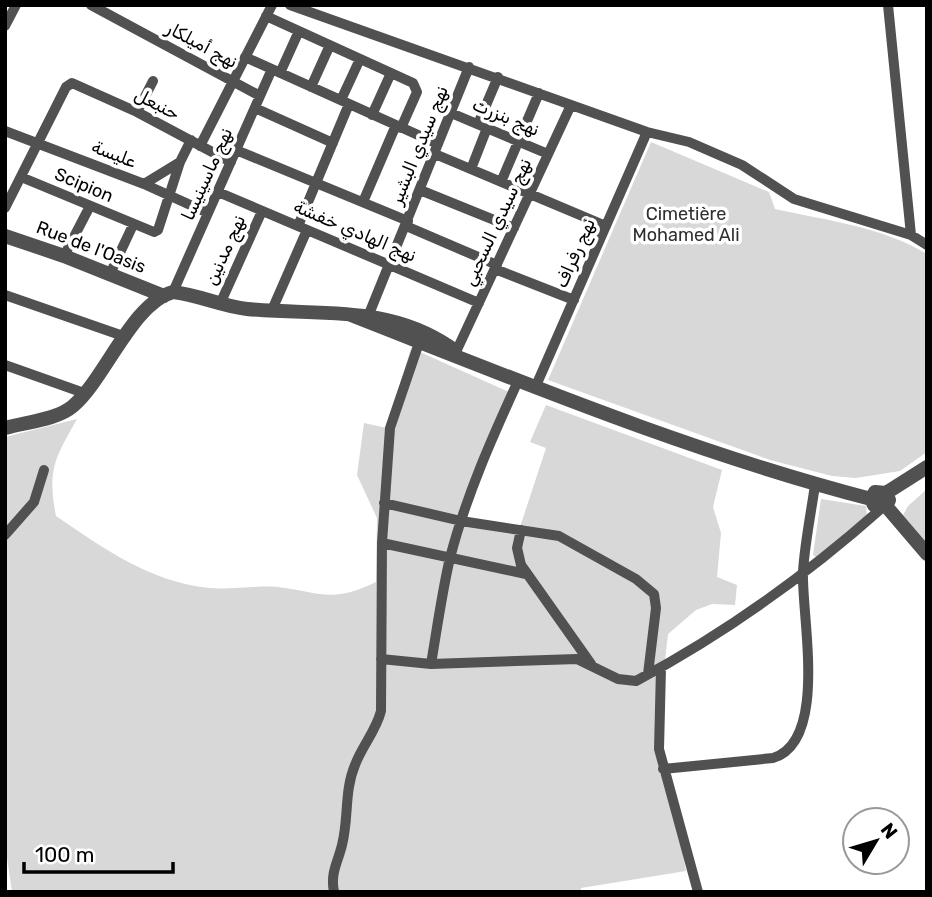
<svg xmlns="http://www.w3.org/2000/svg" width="932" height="897" font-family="Rubik,Vazirmatn,sans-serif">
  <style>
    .green { fill: #d8d8d8 }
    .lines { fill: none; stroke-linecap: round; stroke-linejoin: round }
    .minor { stroke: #515151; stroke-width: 10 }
    .tertiary { stroke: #515151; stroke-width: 14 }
    .labels { text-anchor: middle; stroke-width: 7; stroke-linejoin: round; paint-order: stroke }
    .street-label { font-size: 18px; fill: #000; stroke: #fff }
    .park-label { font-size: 18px; fill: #2f2f2f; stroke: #fff }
  </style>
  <rect width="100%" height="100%" fill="#fff"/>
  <path class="green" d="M 651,142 L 769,192 L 775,209 C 825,220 883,227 927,254 L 927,452 L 900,471 L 856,478 L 832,476 L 770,460 L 548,380 Z
    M 411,348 L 511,393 L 462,517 L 520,527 L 546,448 L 530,442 L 546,405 L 722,470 L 713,507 L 721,533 L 717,577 L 737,585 L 735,605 L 712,604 L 696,610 L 668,634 L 660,704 L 661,733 L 686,871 L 581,888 L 581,892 L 12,892 L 5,844 L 5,437 L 77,419 C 55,458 47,470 56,516 C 103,548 150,582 209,588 C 232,590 256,585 278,587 C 322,593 333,603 376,582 L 377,518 L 357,475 L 364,423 L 387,428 Z
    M 927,489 L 927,543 L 903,515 L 908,506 Z
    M 821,499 L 866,506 L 867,516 L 819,559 L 813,555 Z"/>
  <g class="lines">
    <path class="minor" d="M 91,5 L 260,96
      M 290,5 L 647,132 L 689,142 L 742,165 L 794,199 L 911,235 L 927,245
      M 888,5 L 911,235
      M 266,16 L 413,83 L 417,92 L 401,128
      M 5,26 L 16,5
      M 245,57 L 438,144
      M 280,73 L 299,31
      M 311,87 L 330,45
      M 341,100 L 360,59
      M 255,108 L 333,143
      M 137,112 L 153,81
      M 451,113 L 548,154
      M 372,115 L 391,73
      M 478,124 L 498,77
      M 5,131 L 144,184 L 208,213
      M 200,146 L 272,5
      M 236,150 L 408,221
      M 435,154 L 606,226
      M 471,169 L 487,128
      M 21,177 L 154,232 L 158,230 L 180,162 L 191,140
      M 501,182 L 539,93
      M 144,184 L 180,162
      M 420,190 L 514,228
      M 218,192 L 479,303
      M 363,202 L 396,125
      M 5,208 L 66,87 L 72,83 L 137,112 L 231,162
      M 298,226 L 349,104
      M 406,226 L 497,265
      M 64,256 L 90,206
      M 495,269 L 574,300
      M 110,274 L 133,225
      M 173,292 L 272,69
      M 5,295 L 126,337
      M 220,304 L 262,211
      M 272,310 L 307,230
      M 369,314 L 469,67
      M 455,354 L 571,105
      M 5,365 L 84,393
      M 535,388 L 647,132
      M 384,503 L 461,521 L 559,536 L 636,579 L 654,594 L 656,608 L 648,674
      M 521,530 L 517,548 L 521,565 L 591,664
      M 5,535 L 34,502 L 44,470
      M 382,543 L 526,574
      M 381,659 L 431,664 C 437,629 442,592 450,558 C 466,496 492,438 518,381
      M 431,664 L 577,659 L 618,679 L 636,681 C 724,634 809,573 883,507
      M 661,668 L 659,749 L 698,892
      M 663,769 L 773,758 C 829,741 801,615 803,571 C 805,542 811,513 815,485
      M 334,892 C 330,873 338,862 342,845 C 349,818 344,791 355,765 C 362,746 376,731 381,711 L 382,543 L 390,428 L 419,343"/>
    <path class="tertiary" d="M 5,236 L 64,256 L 164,296
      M 351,315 C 522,382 693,453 871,499
      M 5,428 C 25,422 57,420 73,406 C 105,379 132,303 173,292 C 199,295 221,306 247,309 C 319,316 387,304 450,347
      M 886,493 L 889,500 L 886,506 L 874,505 L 871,499 L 875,492 L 886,493 L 927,467
      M 886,506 L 927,554"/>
  </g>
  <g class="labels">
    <g class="street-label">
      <text transform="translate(202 45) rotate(28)" y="6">نهج أميلكار</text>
      <text transform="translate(157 104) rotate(27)" y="6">حنبعل</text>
      <text transform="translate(506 117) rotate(23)" y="6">نهج بنزرت</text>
      <text transform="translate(419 145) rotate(-68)" y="6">نهج سيدي البشير</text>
      <text transform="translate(114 154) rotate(21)" y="6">عليسة</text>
      <text transform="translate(207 174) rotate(-66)" y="6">نهج ماسينيسا</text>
      <text transform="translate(84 185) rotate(23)" y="6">Scipion</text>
      <text transform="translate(497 222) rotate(-65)" y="6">نهج سيدي السحبي</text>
      <text transform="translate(355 231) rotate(23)" y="6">نهج الهادي خفشة</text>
      <text transform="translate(91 247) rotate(21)" y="6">Rue de l'Oasis</text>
      <text transform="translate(225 250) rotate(-66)" y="6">نهج مدنين</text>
      <text transform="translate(575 253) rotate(-66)" y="6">نهج رفراف</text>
    </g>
    <g class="park-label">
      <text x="686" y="220">Cimetière<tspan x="686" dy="21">Mohamed Ali</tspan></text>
    </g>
  </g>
  <rect width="932" height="897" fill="none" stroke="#000000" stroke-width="14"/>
  <g transform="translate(876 841) rotate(52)"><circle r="33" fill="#ffffff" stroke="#999999" stroke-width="2"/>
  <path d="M0-5L12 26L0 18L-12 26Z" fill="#000000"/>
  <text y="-10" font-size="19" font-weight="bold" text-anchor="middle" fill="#000000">N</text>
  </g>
  <path d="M24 862v10h149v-10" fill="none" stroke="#000000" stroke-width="3.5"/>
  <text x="35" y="862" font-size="21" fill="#000000" stroke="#ffffff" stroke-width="5" paint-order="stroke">100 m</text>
</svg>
